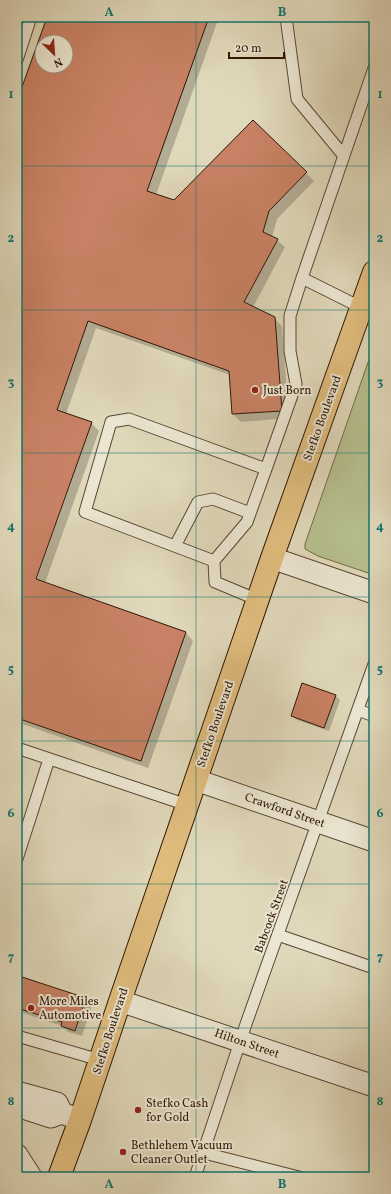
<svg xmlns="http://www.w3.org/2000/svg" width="391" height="1194" font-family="Vollkorn,serif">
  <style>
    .green { fill: #b6be8d; stroke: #726a48 }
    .shadow { fill: #0003; fill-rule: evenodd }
    .building { fill: #c88164; stroke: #2e1604; fill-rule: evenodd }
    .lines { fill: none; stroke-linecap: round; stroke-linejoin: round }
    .lane-casing { stroke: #5a4632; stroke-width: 13 }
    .street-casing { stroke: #5a4632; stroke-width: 23 }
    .primary-casing { stroke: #2e1604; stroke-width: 24 }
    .lane { stroke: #ebe6d2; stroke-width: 11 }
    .street { stroke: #ebe6d2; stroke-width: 21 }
    .primary { stroke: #e0bc7d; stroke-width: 22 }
    .grid { fill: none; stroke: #0f766e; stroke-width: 1; stroke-opacity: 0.55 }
    .poi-dot { fill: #8f2418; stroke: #ebe6d2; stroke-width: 1.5 }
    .labels { text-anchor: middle; stroke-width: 4; stroke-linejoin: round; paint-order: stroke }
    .poi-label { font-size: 12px; fill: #2e1604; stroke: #ebe6d2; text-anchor: start }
    .street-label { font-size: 12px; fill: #2e1604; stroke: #ebe6d2 }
    .neatline { fill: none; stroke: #0f766e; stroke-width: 1.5 }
    .grid-label { font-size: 13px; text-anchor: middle; font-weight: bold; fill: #0f766e }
  </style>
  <rect width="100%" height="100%" fill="#e0d8ba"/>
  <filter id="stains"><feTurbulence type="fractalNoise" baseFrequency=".005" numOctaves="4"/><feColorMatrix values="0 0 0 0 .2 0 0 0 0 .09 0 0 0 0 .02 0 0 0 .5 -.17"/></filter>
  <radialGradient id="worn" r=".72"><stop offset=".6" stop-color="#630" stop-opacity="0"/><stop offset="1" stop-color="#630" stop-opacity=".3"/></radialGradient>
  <path class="green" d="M 374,345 L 374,575 L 318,556 L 305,549 L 305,544 Z"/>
  <path class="shadow" d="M 48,17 L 219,17 L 156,195 L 174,201 L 253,121 L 314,181 L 277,219 L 272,237 L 277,240 L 285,247 L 253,307 L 274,318 L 282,326 L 289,418 L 241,422 L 233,414 L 230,375 L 96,328 L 66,414 L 91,423 L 99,431 L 45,583 L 186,633 L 193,641 L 148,768 L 17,722 L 17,104 ZM 42,42 L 66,42 L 66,66 L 42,66 ZM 89,426 L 91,426 L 35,584 L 33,584 Z
    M 336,696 L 340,700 L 329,731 L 297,720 L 293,716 Z
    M 17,984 L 86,999 L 92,1005 L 82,1036 L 68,1032 L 62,1026 L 17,1011 Z"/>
  <path class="building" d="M 47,17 L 209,17 L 147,191 L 174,200 L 253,120 L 307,172 L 269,211 L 263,232 L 278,239 L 244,302 L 275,317 L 282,411 L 232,414 L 229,371 L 88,321 L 57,410 L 92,422 L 36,579 L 186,632 L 141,761 L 17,718 L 17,101 ZM 42,42 L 66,42 L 66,66 L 42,66 Z
    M 302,683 L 336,695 L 324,728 L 291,716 Z
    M 19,976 L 86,998 L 75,1031 L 61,1026 L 62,1022 L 17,1008 L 17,981 Z"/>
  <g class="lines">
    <g class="lane-casing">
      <path id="lane" d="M 286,17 L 297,99 L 344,156
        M 17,60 L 31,17
        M 362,308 L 302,278 L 374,68
        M 175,546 L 198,502 L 213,499 L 250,513
        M 214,561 L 247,522 L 266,469
        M 258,600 L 215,582 L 214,561 L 85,512 L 111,422 L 129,419 L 266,469 L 296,384 L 290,351 L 290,316 L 302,278
        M 358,710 L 374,716
        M 17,748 L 187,805
        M 17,859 L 49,759
        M 278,935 L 374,968
        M 17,1036 L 100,1060
        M 204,1153 L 299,1177
        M 195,1177 L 246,1024 L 374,664"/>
    </g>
    <g class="street-casing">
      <path id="street" d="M 272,558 L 374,593
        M 196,780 L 374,841
        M 120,1001 L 374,1086
        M 17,1092 L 57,1103 L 62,1113 L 80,1120
        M 17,1106 L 51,1117 L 62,1113
        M 17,1155 L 31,1177"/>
    </g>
    <g class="primary-casing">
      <path id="primary" d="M 59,1177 L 80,1120 L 120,1001 L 272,558 L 374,272"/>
    </g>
    <use href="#lane" class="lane"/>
    <use href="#street" class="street"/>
    <use href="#primary" class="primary"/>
  </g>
  <path class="grid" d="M 196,17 L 196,1177M 17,166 L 374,166M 17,310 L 374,310M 17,453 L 374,453M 17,597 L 374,597M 17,741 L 374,741M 17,884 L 374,884M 17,1028 L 374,1028"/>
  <g class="poi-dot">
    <circle cx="255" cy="390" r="4"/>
    <circle cx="31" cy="1008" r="4"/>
    <circle cx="138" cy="1110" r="4"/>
    <circle cx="123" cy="1152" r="4"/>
  </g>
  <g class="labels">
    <g class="poi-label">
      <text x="263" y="394">Just Born</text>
      <text x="39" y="1005">More Miles<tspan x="39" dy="14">Automotive</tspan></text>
      <text x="146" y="1107">Stefko Cash<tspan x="146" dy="14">for Gold</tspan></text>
      <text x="131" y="1149">Bethlehem Vacuum<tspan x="131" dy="14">Cleaner Outlet</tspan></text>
    </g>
    <g class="street-label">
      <text transform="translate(322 418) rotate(-70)" y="4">Stefko Boulevard</text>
      <text transform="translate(215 724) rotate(-71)" y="4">Stefko Boulevard</text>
      <text transform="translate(285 810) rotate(19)" y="4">Crawford Street</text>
      <text transform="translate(271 916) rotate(-70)" y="4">Babcock Street</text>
      <text transform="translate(110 1031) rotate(-72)" y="4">Stefko Boulevard</text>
      <text transform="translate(247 1043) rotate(19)" y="4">Hilton Street</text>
    </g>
  </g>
  <rect width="391" height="1194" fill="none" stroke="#e0d8ba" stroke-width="44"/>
  <g transform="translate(54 54) rotate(155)"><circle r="19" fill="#ebe6d2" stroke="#9f9380"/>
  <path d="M0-3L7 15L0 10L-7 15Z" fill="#8f2418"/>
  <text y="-6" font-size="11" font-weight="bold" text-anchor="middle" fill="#2e1604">N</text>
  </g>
  <path d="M229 52v6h55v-6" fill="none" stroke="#2e1604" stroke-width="2"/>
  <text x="235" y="52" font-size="12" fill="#2e1604" stroke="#ebe6d2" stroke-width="3" paint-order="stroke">20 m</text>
  <rect x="22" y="22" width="347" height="1150" class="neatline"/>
  <g class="grid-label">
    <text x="109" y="16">A</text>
    <text x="282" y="16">B</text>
    <text x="11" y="98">1</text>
    <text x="380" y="98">1</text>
    <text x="11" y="242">2</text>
    <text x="380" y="242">2</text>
    <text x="11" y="386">3</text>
    <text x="380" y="386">3</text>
    <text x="11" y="530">4</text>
    <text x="380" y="530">4</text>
    <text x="11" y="673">5</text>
    <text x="380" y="673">5</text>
    <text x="11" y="817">6</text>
    <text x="380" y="817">6</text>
    <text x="11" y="961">7</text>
    <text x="380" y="961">7</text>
    <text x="11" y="1105">8</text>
    <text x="380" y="1105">8</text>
    <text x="109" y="1188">A</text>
    <text x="282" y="1188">B</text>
  </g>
  <rect width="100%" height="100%" filter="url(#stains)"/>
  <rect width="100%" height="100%" fill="url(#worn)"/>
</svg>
